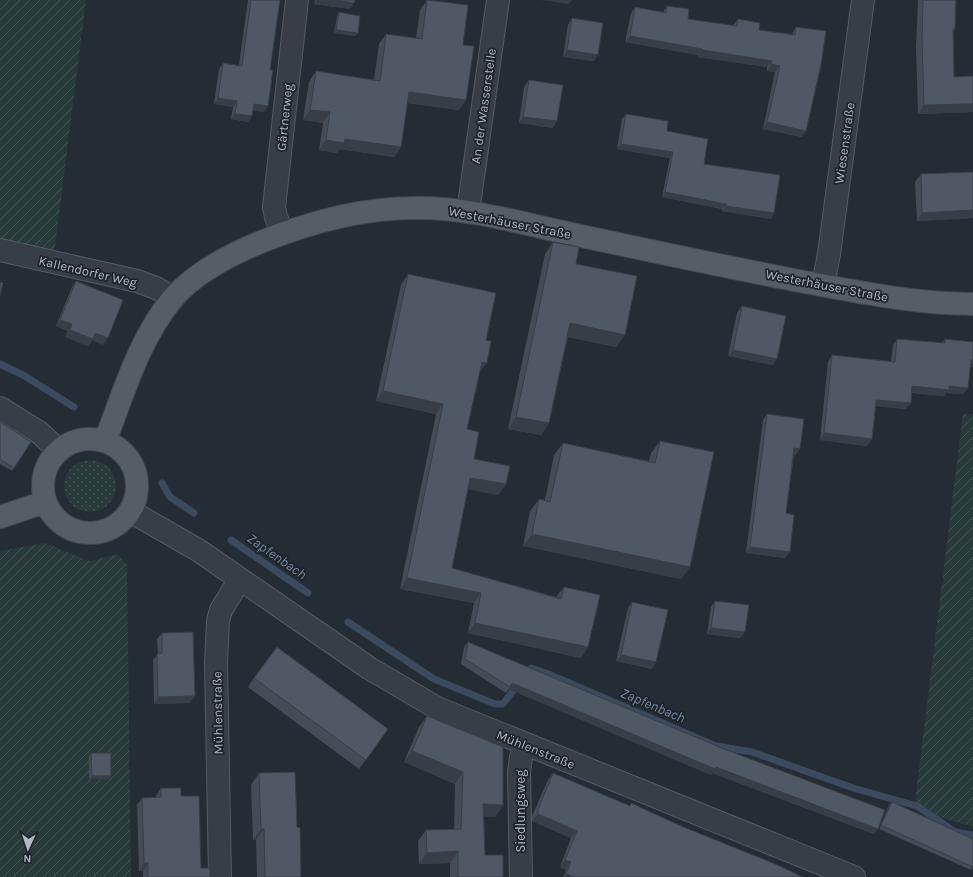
<svg xmlns="http://www.w3.org/2000/svg" width="973" height="877" font-family="Karla,sans-serif">
  <style>
    .grass { fill: url(#grass-dots) }
    .garden { fill: url(#garden-furrows) }
    .lines { fill: none; stroke-linecap: round; stroke-linejoin: round }
    .stream { stroke: #3b4b5d; stroke-width: 7 }
    .minor-casing { stroke: #555c65; stroke-width: 24 }
    .major-casing { stroke: #404750; stroke-width: 24 }
    .minor { stroke: #373e47; stroke-width: 22 }
    .major { stroke: #555d67; stroke-width: 22 }
    .wall { fill: #444c57 }
    .shaded-wall { fill: #373e47 }
    .building { fill: #4f5865; stroke: #373e47 }
    .labels { text-anchor: middle; stroke-width: 3.5; stroke-linejoin: round; paint-order: stroke }
    .street-label { font-size: 13px; fill: #b2b9c3; stroke: #1c232b }
    .water-label { font-size: 14px; font-style: italic; fill: #768ba3; stroke: #1c232b }
  </style>
  <defs>
    <pattern id="grass-dots" width="8" height="8" patternUnits="userSpaceOnUse"><rect width="8" height="8" fill="#283a39"/><path d="M2 2h.1M6 6h.1" fill="none" stroke="#455454" stroke-width="1.8" stroke-linecap="round"/></pattern>
    <pattern id="garden-furrows" width="10" height="10" patternUnits="userSpaceOnUse"><rect width="10" height="10" fill="#283a39"/><path d="M-1 1l2-2M0 10L10 0M9 11l2-2" fill="none" stroke="#455454"/></pattern>
  </defs>
  <rect width="100%" height="100%" fill="#242c36"/>
  <path class="grass" d="M64 486a26 26 0 1 1 52 0a26 26 0 1 1-52 0Z"/>
  <path class="garden" d="M 0,0 L 86,0 L 53,263 L 0,250 Z
    M 963,414 L 973,414 L 973,827 L 914,809 Z
    M 45,543 L 89,561 L 118,554 L 127,565 L 131,877 L 0,877 L 0,551 Z"/>
  <g class="lines">
    <path class="stream" d="M 0,364 L 23,375 L 74,407
      M 162,483 L 170,497 L 194,513
      M 231,540 L 308,593
      M 348,622 L 434,679 L 495,704 L 503,704 L 519,683
      M 527,673 L 531,668 L 546,673 L 716,746 L 752,752 L 853,788 L 917,806 L 955,832 L 973,835"/>
    <g class="minor-casing">
      <path id="minor" d="M 468,212 L 498,0
        M 283,233 L 276,217 L 274,207 L 297,0
        M 0,250 L 137,281 L 156,288 L 173,298
        M 823,285 L 829,254 L 863,0
        M 0,408 L 40,433 L 58,450
        M 130,511 L 198,550 L 369,668 L 437,708 L 854,877
        M 220,877 L 216,662 L 218,621 L 221,610 L 240,579
        M 521,877 L 519,772 L 521,757 L 526,745"/>
    </g>
    <g class="major-casing">
      <path id="major" d="M43 486a47 47 0 1 1 94 0a47 47 0 1 1-94 0Z
        M 105,441 C 124,392 139,339 173,298 C 196,272 229,255 261,242 C 310,222 361,208 415,208 C 467,207 520,223 572,234 C 651,251 731,268 810,283 C 864,293 918,304 973,304
        M 0,517 L 45,502"/>
    </g>
    <use href="#minor" class="minor"/>
    <use href="#major" class="major"/>
  </g>
  <path class="wall" d="M 248,0 L 280,0 L 264,112 L 253,110 L 248,122 L 231,119 L 233,107 L 214,104 L 219,69 L 223,63 L 239,65 Z
    M 315,0 L 355,0 L 350,9 L 314,4 Z
    M 427,0 L 463,45 L 466,100 L 459,110 L 407,103 L 401,147 L 394,157 L 340,149 L 337,153 L 319,150 L 323,123 L 303,120 L 309,82 L 316,71 L 374,80 L 379,44 L 386,34 L 416,38 L 420,10 Z
    M 918,0 L 956,0 L 955,29 L 953,33 L 954,77 L 973,76 L 973,112 L 918,114 L 916,47 Z
    M 667,6 L 688,19 L 733,26 L 738,19 L 759,30 L 792,34 L 796,27 L 802,137 L 763,129 L 775,72 L 767,71 L 767,67 L 697,57 L 698,55 L 625,42 L 631,13 L 635,7 L 663,12 Z
    M 339,12 L 356,36 L 334,33 L 337,16 Z
    M 572,18 L 594,61 L 563,57 L 568,25 Z
    M 529,80 L 553,128 L 519,123 L 524,87 Z
    M 626,114 L 667,131 L 704,164 L 774,213 L 771,219 L 722,211 L 722,209 L 662,197 L 670,158 L 617,149 L 622,119 Z
    M 973,172 L 973,218 L 917,221 L 915,182 L 921,174 Z
    M 553,242 L 576,264 L 625,335 L 616,347 L 568,337 L 549,423 L 541,435 L 508,429 L 545,254 Z
    M 408,274 L 479,373 L 467,429 L 474,459 L 506,484 L 498,495 L 468,489 L 452,568 L 556,597 L 564,587 L 588,647 L 581,658 L 468,633 L 474,603 L 400,589 L 436,414 L 376,401 L 401,285 Z
    M 76,281 L 103,345 L 92,340 L 88,346 L 65,337 L 68,331 L 56,326 L 72,287 Z
    M 742,306 L 773,365 L 728,356 L 737,313 Z
    M 897,339 L 942,343 L 945,339 L 973,342 L 973,367 L 970,367 L 968,388 L 963,394 L 946,393 L 944,396 L 912,393 L 906,409 L 876,406 L 872,439 L 867,446 L 820,440 L 828,362 L 832,355 L 891,361 L 893,345 Z
    M 767,414 L 796,455 L 794,455 L 786,513 L 785,558 L 746,553 L 763,420 Z
    M 0,422 L 31,442 L 12,471 L 0,464 Z
    M 660,441 L 690,567 L 681,579 L 523,546 L 530,511 L 539,499 L 545,500 L 554,455 L 563,443 L 649,461 L 651,453 Z
    M 715,601 L 740,638 L 707,634 L 711,607 Z
    M 632,602 L 652,669 L 616,661 L 628,608 Z
    M 162,633 L 190,703 L 154,704 L 153,660 L 158,654 L 157,639 Z
    M 468,642 L 874,834 L 712,773 L 711,775 L 509,689 L 506,693 L 461,664 L 464,647 Z
    M 254,678 L 388,729 L 359,769 L 248,687 Z
    M 427,716 L 503,805 L 495,817 L 484,816 L 485,855 L 503,877 L 450,877 L 450,863 L 419,864 L 418,841 L 426,830 L 454,829 L 455,784 L 404,762 L 419,727 Z
    M 91,753 L 109,779 L 89,779 L 89,756 Z
    M 259,773 L 297,827 L 301,877 L 257,877 L 256,840 L 253,840 L 251,785 Z
    M 553,773 L 630,806 L 631,803 L 681,826 L 803,877 L 563,877 L 566,870 L 560,867 L 571,838 L 532,821 L 532,816 L 548,780 Z
    M 161,788 L 181,796 L 201,868 L 210,877 L 143,877 L 143,871 L 139,871 L 137,805 L 142,798 L 156,797 L 156,796 Z
    M 892,802 L 973,839 L 973,867 L 971,870 L 879,829 L 889,805 Z"/>
  <path class="shaded-wall" d="M 317,0 L 334,0 L 354,3 L 350,9 L 314,4 Z
    M 540,0 L 572,0 L 569,4 Z
    M 336,30 L 358,33 L 356,36 L 334,33 Z
    M 630,36 L 702,49 L 698,55 L 625,42 Z
    M 567,50 L 598,55 L 594,61 L 563,57 Z
    M 702,50 L 772,61 L 767,67 L 697,57 Z
    M 771,64 L 780,66 L 775,72 L 767,71 Z
    M 409,92 L 466,100 L 459,110 L 401,102 Z
    M 218,98 L 237,101 L 233,107 L 214,104 Z
    M 254,104 L 268,106 L 264,112 L 250,110 Z
    M 973,104 L 973,112 L 918,114 L 924,105 Z
    M 310,110 L 330,112 L 323,123 L 303,120 Z
    M 235,114 L 252,116 L 248,122 L 231,119 Z
    M 523,117 L 557,121 L 553,128 L 519,123 Z
    M 767,122 L 806,131 L 802,137 L 763,129 Z
    M 345,139 L 401,147 L 394,157 L 340,149 L 337,153 L 319,150 L 326,140 Z
    M 621,144 L 673,152 L 670,158 L 617,149 Z
    M 665,192 L 726,204 L 722,209 L 662,197 Z
    M 726,206 L 774,213 L 771,219 L 722,211 Z
    M 973,210 L 973,218 L 917,221 L 922,213 Z
    M 60,320 L 72,324 L 68,331 L 56,326 Z
    M 570,323 L 625,335 L 616,347 L 562,335 Z
    M 70,330 L 95,333 L 108,338 L 103,345 L 92,340 L 88,346 L 65,337 Z
    M 733,350 L 777,359 L 773,365 L 728,356 Z
    M 971,360 L 973,360 L 973,367 L 966,367 Z
    M 482,362 L 487,363 L 479,373 Z
    M 912,386 L 949,386 L 968,388 L 963,394 L 946,393 L 944,396 L 908,392 Z
    M 383,391 L 443,404 L 436,414 L 376,401 Z
    M 876,400 L 911,403 L 906,409 L 872,406 Z
    M 516,417 L 549,423 L 541,435 L 508,429 Z
    M 824,433 L 872,439 L 867,446 L 820,440 Z
    M 794,448 L 800,449 L 796,455 L 790,455 Z
    M 470,478 L 506,484 L 498,495 L 463,488 Z
    M 532,534 L 690,567 L 681,579 L 523,546 Z
    M 750,547 L 790,552 L 785,558 L 746,553 Z
    M 407,578 L 481,593 L 474,603 L 400,589 Z
    M 475,623 L 588,647 L 581,658 L 468,633 Z
    M 711,628 L 745,632 L 740,638 L 707,634 Z
    M 621,655 L 656,662 L 652,669 L 616,661 Z
    M 512,683 L 716,767 L 878,829 L 874,834 L 712,773 L 711,775 L 509,689 Z
    M 195,696 L 190,703 L 154,704 L 158,697 Z
    M 412,751 L 463,772 L 455,784 L 404,762 Z
    M 92,776 L 111,776 L 109,779 L 89,779 Z
    M 483,804 L 503,805 L 495,817 L 475,816 Z
    M 538,814 L 577,831 L 571,838 L 532,821 Z
    M 261,829 L 264,829 L 256,840 L 253,840 Z
    M 458,851 L 450,863 L 419,864 L 427,853 Z
    M 565,860 L 571,862 L 566,870 L 560,867 Z
    M 144,863 L 148,863 L 143,871 L 139,871 Z
    M 566,874 L 575,877 L 564,877 Z"/>
  <path class="building" d="M 251,0 L 280,0 L 270,70 L 273,70 L 268,106 L 254,104 L 252,116 L 235,114 L 237,101 L 218,98 L 223,63 L 242,66 Z
    M 334,0 L 355,0 L 354,3 Z
    M 427,0 L 468,5 L 463,45 L 474,46 L 466,100 L 409,92 L 401,147 L 345,139 L 344,143 L 326,140 L 330,112 L 310,110 L 316,71 L 380,81 L 386,34 L 422,39 Z
    M 923,0 L 956,0 L 955,29 L 953,29 L 954,77 L 973,76 L 973,104 L 924,105 L 922,39 Z
    M 667,6 L 689,9 L 688,19 L 737,26 L 738,19 L 760,23 L 759,30 L 795,35 L 796,27 L 826,31 L 821,65 L 806,131 L 767,122 L 780,66 L 771,64 L 772,61 L 702,50 L 702,49 L 630,36 L 635,7 L 666,13 Z
    M 339,12 L 360,16 L 358,33 L 336,30 Z
    M 572,18 L 603,23 L 598,55 L 567,50 Z
    M 529,80 L 563,85 L 557,121 L 523,117 Z
    M 626,114 L 668,121 L 667,131 L 708,139 L 704,164 L 780,175 L 774,213 L 726,206 L 726,204 L 665,192 L 673,152 L 621,144 Z
    M 973,172 L 973,210 L 922,213 L 921,174 Z
    M 553,242 L 579,247 L 576,264 L 637,276 L 625,335 L 570,323 L 549,423 L 516,417 Z
    M 408,274 L 496,293 L 486,340 L 491,341 L 487,363 L 482,362 L 467,429 L 479,432 L 474,459 L 510,466 L 506,484 L 470,478 L 452,568 L 561,599 L 564,587 L 600,595 L 588,647 L 475,623 L 481,593 L 407,578 L 443,404 L 383,391 Z
    M 76,281 L 123,300 L 108,338 L 95,333 L 93,339 L 70,330 L 72,324 L 60,320 Z
    M 0,282 L 3,283 L 0,296 Z
    M 742,306 L 786,316 L 777,359 L 733,350 Z
    M 897,339 L 945,343 L 945,339 L 973,342 L 973,360 L 971,360 L 968,388 L 949,386 L 949,390 L 912,386 L 911,403 L 876,400 L 872,439 L 824,433 L 832,355 L 895,362 Z
    M 767,414 L 804,419 L 800,449 L 794,448 L 786,513 L 794,515 L 790,552 L 750,547 Z
    M 0,422 L 31,442 L 14,468 L 0,459 Z
    M 660,441 L 714,452 L 690,567 L 532,534 L 539,499 L 550,502 L 563,443 L 655,463 Z
    M 715,601 L 749,605 L 745,632 L 711,628 Z
    M 632,602 L 668,610 L 656,662 L 621,655 Z
    M 193,632 L 195,696 L 158,697 L 157,654 L 162,653 L 162,633 Z
    M 468,642 L 724,749 L 885,810 L 878,829 L 716,767 L 715,769 L 512,683 L 510,687 L 465,659 Z
    M 277,647 L 388,729 L 366,760 L 254,678 Z
    M 427,716 L 503,747 L 503,805 L 483,804 L 485,855 L 503,855 L 503,877 L 458,877 L 458,851 L 427,853 L 426,830 L 461,829 L 463,772 L 412,751 Z
    M 91,753 L 111,753 L 111,776 L 92,776 Z
    M 295,772 L 297,827 L 300,828 L 301,877 L 265,877 L 264,829 L 261,829 L 259,773 Z
    M 553,773 L 630,806 L 631,803 L 681,826 L 773,863 L 803,877 L 575,877 L 566,874 L 571,862 L 565,860 L 577,831 L 538,814 L 538,809 Z
    M 161,788 L 181,788 L 181,796 L 199,796 L 201,868 L 210,868 L 210,877 L 148,877 L 148,863 L 144,863 L 142,798 L 161,797 Z
    M 892,802 L 973,839 L 973,867 L 881,825 Z"/>
  <g class="labels">
    <g class="street-label">
      <text transform="translate(483 106) rotate(-82)" y="5">An der Wasserstelle</text>
      <text transform="translate(284 117) rotate(-84)" y="5">Gärtnerweg</text>
      <text transform="translate(844 143) rotate(-82)" y="5">Wiesenstraße</text>
      <text transform="translate(510 222) rotate(11)" y="5">Westerhäuser Straße</text>
      <text transform="translate(88 271) rotate(13)" y="5">Kallendorfer Weg</text>
      <text transform="translate(827 285) rotate(11)" y="5">Westerhäuser Straße</text>
      <text transform="translate(217 713) rotate(-91)" y="5">Mühlenstraße</text>
      <text transform="translate(536 749) rotate(22)" y="5">Mühlenstraße</text>
      <text transform="translate(520 811) rotate(-90)" y="5">Siedlungsweg</text>
    </g>
    <g class="water-label">
      <text transform="translate(277 556) rotate(35)" y="5">Zapfenbach</text>
      <text transform="translate(653 705) rotate(23)" y="5">Zapfenbach</text>
    </g>
  </g>
  <g transform="translate(28 849) rotate(183)" stroke="#1c232b" stroke-width="3" paint-order="stroke">
  <path d="M0-3L7 15L0 10L-7 15Z" fill="#b2b9c3"/>
  <text y="-6" font-size="11" font-weight="bold" text-anchor="middle" fill="#b2b9c3">N</text>
  </g>
</svg>
